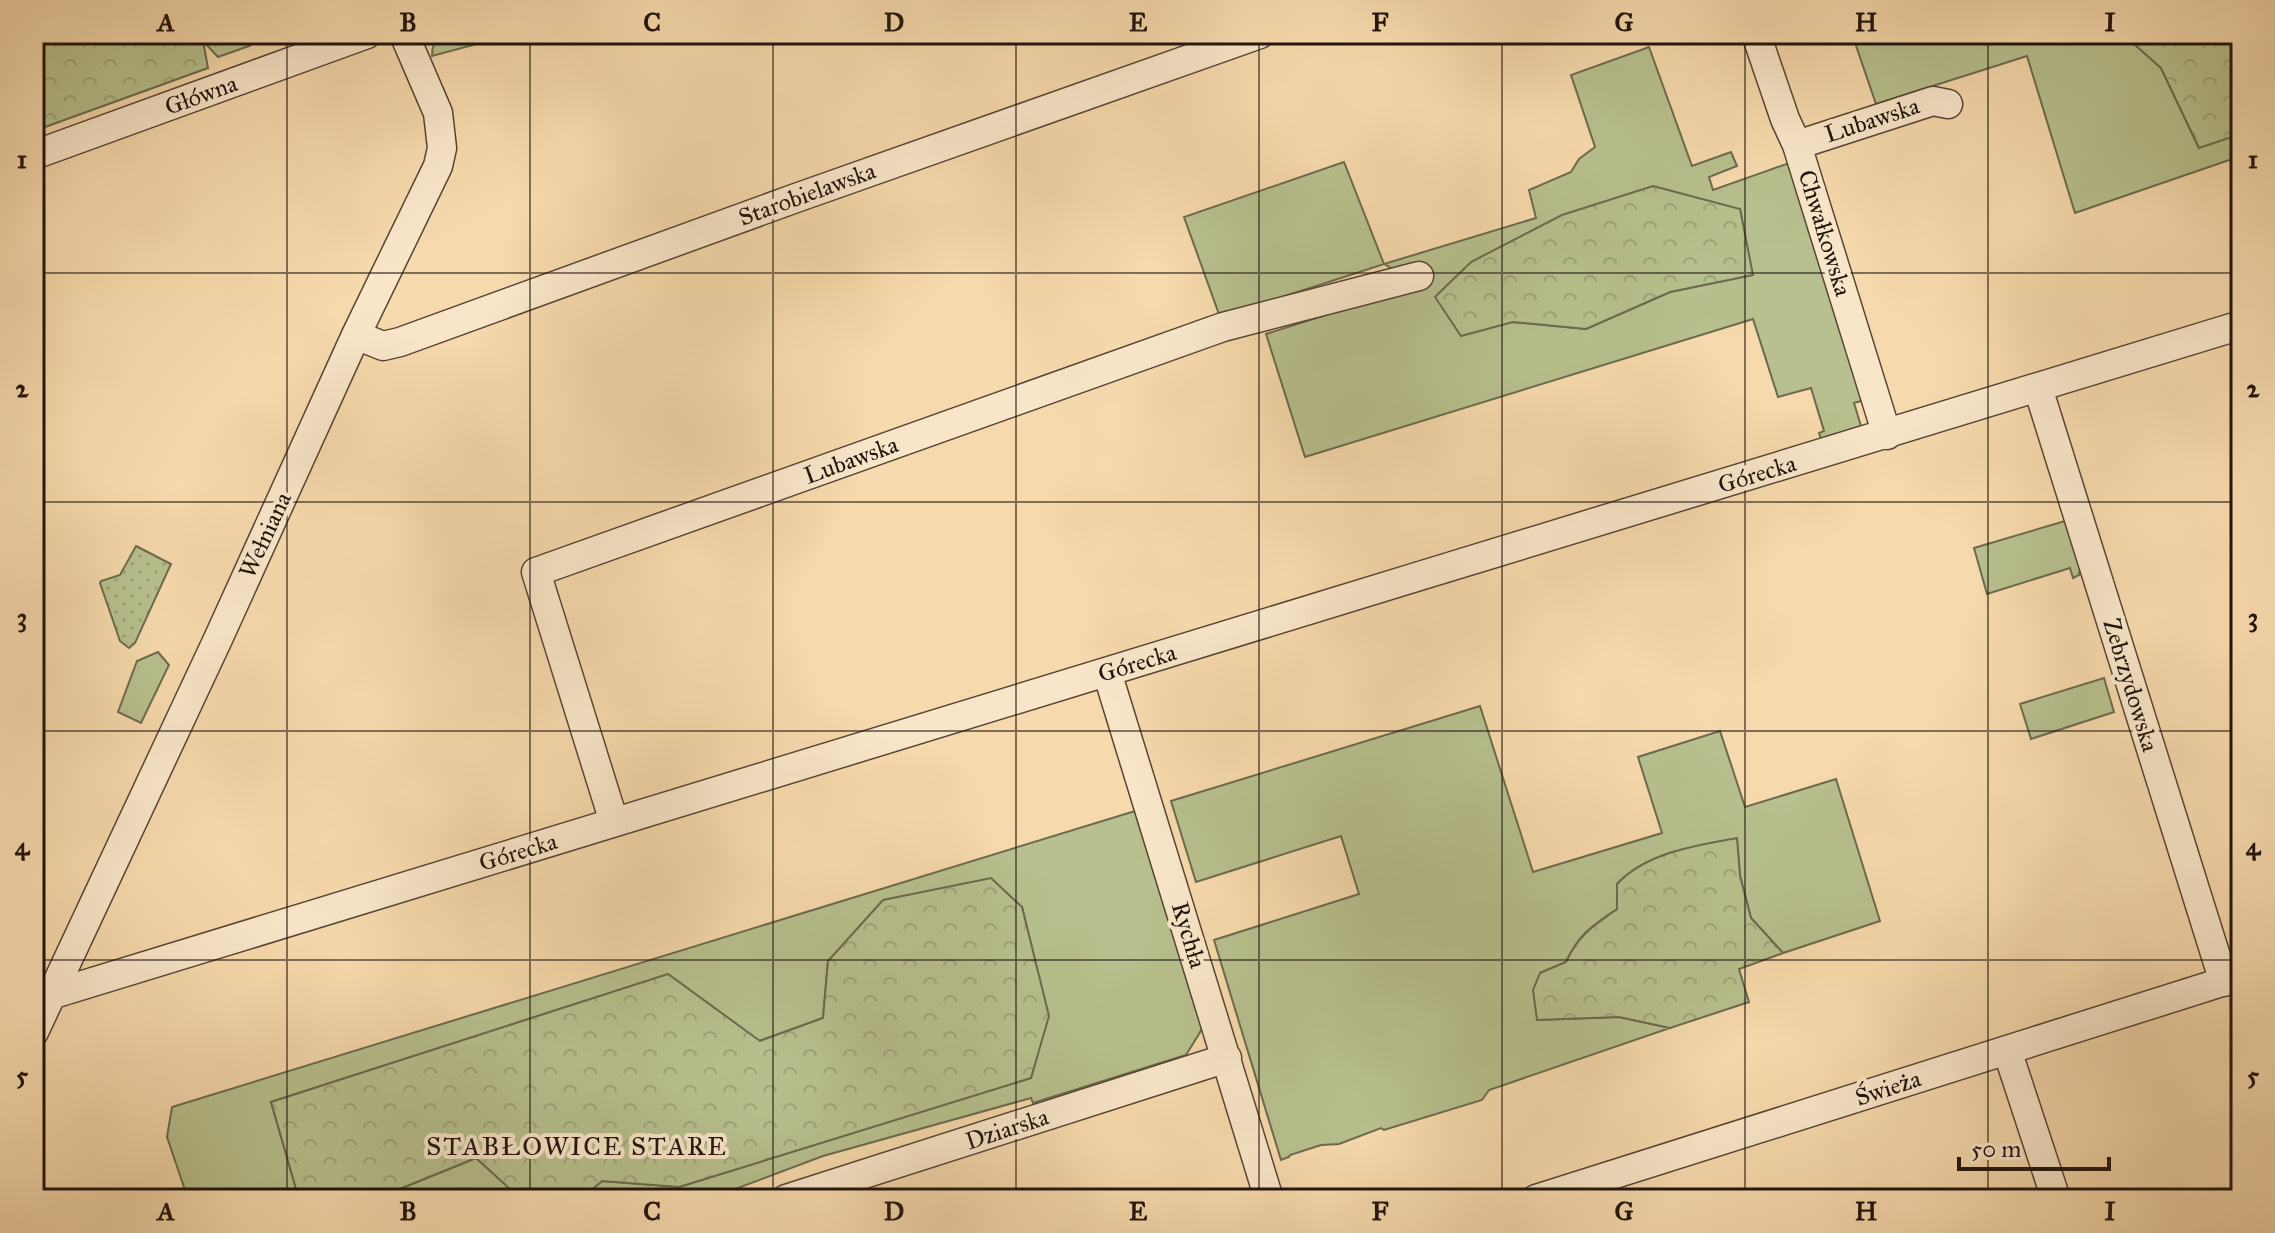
<svg xmlns="http://www.w3.org/2000/svg" width="2275" height="1233" font-family="'IM FELL Great Primer',serif">
  <style>
    .grass { fill: #b7c08e; stroke: #6c6a4e; stroke-width: 2; fill-rule: evenodd }
    .forest { fill: url(#forest-crowns); stroke: #6c6a4e; stroke-width: 2 }
    .park { fill: url(#park-dots); stroke: #6c6a4e; stroke-width: 2 }
    .lines { fill: none; stroke-linecap: round; stroke-linejoin: round }
    .minor-casing { stroke: #564536; stroke-width: 31 }
    .minor { stroke: #f9e6c9; stroke-width: 28 }
    .grid { fill: none; stroke: #20140f; stroke-width: 2; stroke-opacity: 0.55 }
    .labels { text-anchor: middle; stroke-width: 8; stroke-linejoin: round; paint-order: stroke }
    .street-label { font-size: 24px; fill: #20140f; stroke: #f9e6c9 }
    .neighbourhood-label { font-size: 26px; letter-spacing: 2px; fill: #20140f; stroke: #f9e6c9 }
    .neatline { fill: none; stroke: #20140f; stroke-width: 3 }
    .grid-label { font-size: 26px; text-anchor: middle; font-weight: bold; fill: #20140f }
  </style>
  <defs>
    <pattern id="forest-crowns" width="20" height="18" patternUnits="userSpaceOnUse" patternTransform="scale(2)"><rect width="20" height="18" fill="#b7c08e"/><path d="M2 6a3 3 0 1 1 6 0M12 15a3 3 0 1 1 6 0" fill="none" stroke="#9da479"/></pattern>
    <pattern id="park-dots" width="8" height="8" patternUnits="userSpaceOnUse" patternTransform="scale(2)"><rect width="8" height="8" fill="#b7c08e"/><path d="M2 2h.1M6 6h.1" fill="none" stroke="#9da479" stroke-width="1.8" stroke-linecap="round"/></pattern>
  </defs>
  <rect width="100%" height="100%" fill="#f6d9ac"/>
  <filter id="stains"><feTurbulence type="fractalNoise" baseFrequency=".0025" numOctaves="4"/><feColorMatrix values="0 0 0 0 .2 0 0 0 0 .09 0 0 0 0 .02 0 0 0 .5 -.17"/></filter>
  <radialGradient id="worn" r=".72"><stop offset=".6" stop-color="#630" stop-opacity="0"/><stop offset="1" stop-color="#630" stop-opacity=".3"/></radialGradient>
  <path class="grass" d="M 442,34 L 495,34 L 492,40 L 432,56 C 432,48 434,39 442,34 Z
    M 1852,34 L 2036,34 L 2039,41 L 2078,34 L 2123,34 L 2161,68 L 2199,148 L 2237,100 L 2241,99 L 2241,156 L 2075,213 L 2027,56 L 1876,104 Z
    M 1649,47 L 1692,166 L 1731,152 L 1737,166 L 1709,177 L 1713,190 L 1795,161 L 1868,399 L 1854,403 L 1861,426 L 1821,439 L 1819,433 L 1824,431 L 1811,388 L 1778,397 L 1753,319 L 1305,457 L 1266,334 L 1421,285 L 1384,264 L 1220,317 L 1184,217 L 1344,162 L 1384,264 L 1536,218 L 1529,190 L 1571,172 L 1579,159 L 1595,147 L 1571,75 ZM 1740,209 L 1752,275 L 1670,292 L 1586,329 L 1513,322 Z
    M 2065,521 L 2080,569 L 2079,575 L 2073,578 L 2070,568 L 1987,594 L 1974,548 Z
    M 158,652 L 169,665 L 141,723 L 118,712 L 137,661 Z
    M 2104,678 L 2114,712 L 2031,739 L 2020,704 Z
    M 1480,706 L 1533,872 L 1662,833 L 1638,757 L 1720,731 L 1745,807 L 1836,779 L 1880,921 L 1783,953 L 1751,918 L 1740,876 L 1737,839 C 1695,847 1647,852 1617,884 L 1617,909 C 1592,926 1579,934 1566,962 L 1540,973 L 1537,1020 L 1619,1017 L 1670,1028 L 1489,1090 L 1482,1100 L 1384,1130 L 1381,1128 L 1339,1144 L 1321,1145 L 1290,1155 L 1289,1157 L 1281,1160 L 1214,940 L 1359,894 L 1341,836 L 1196,882 L 1171,801 Z
    M 1135,811 L 1202,1029 L 1186,1055 L 1033,1103 L 1031,1098 L 823,1156 L 709,1199 L 581,1199 L 602,1181 L 679,1187 L 1031,1078 L 1048,1015 L 1022,907 L 828,961 L 823,1018 L 759,1041 L 668,974 L 271,1102 L 299,1199 L 188,1199 L 167,1137 L 172,1107 Z
    M 476,1158 L 521,1199 L 375,1199 Z"/>
  <path class="forest" d="M 59,34 L 273,34 L 249,46 L 218,57 L 203,41 L 208,68 L 34,131 L 34,46 L 51,42 Z
    M 2123,34 L 2241,34 L 2241,99 L 2237,101 L 2238,135 L 2199,148 L 2161,68 Z
    M 1653,186 L 1740,209 L 1753,275 L 1670,292 L 1586,329 L 1513,322 L 1461,336 L 1435,297 L 1471,262 L 1562,215 Z
    M 1737,838 L 1740,876 L 1751,918 L 1783,953 L 1739,969 L 1749,1002 L 1670,1028 L 1619,1017 L 1537,1020 L 1533,990 L 1540,973 L 1566,962 C 1579,934 1592,927 1617,909 L 1617,884 C 1647,852 1695,846 1737,838 Z
    M 991,878 L 1022,907 L 1049,1016 L 1031,1078 L 679,1187 L 602,1181 L 581,1199 L 521,1199 L 476,1158 L 375,1199 L 299,1199 L 271,1102 L 668,974 L 760,1041 L 823,1018 L 828,961 L 883,900 Z"/>
  <path class="park" d="M 136,546 L 171,564 L 135,643 L 129,648 L 120,641 L 100,583 L 101,581 L 120,575 Z"/>
  <g class="lines">
    <g class="minor-casing">
      <path id="minor" d="M 1756,34 L 1785,119 L 1797,145 L 1887,435
        M 1797,145 L 1933,101 L 1948,104
        M 34,155 L 367,34
        M 356,335 L 383,346 L 400,342 L 796,198 L 1260,34
        M 2038,388 L 2224,982
        M 1107,672 L 1269,1199
        M 614,822 L 536,572 L 1223,327 L 1419,276
        M 34,1000 C 768,771 1506,552 2241,325
        M 34,1032 L 218,639 L 356,335 L 438,166 L 442,148 L 438,113 L 404,34
        M 2007,1050 L 2056,1199
        M 786,1199 L 1227,1058
        M 1536,1199 L 2241,976"/>
    </g>
    <use href="#minor" class="minor"/>
  </g>
  <path class="grid" d="M 287,34 L 287,1199M 530,34 L 530,1199M 773,34 L 773,1199M 1016,34 L 1016,1199M 1259,34 L 1259,1199M 1502,34 L 1502,1199M 1745,34 L 1745,1199M 1988,34 L 1988,1199M 34,273 L 2241,273M 34,502 L 2241,502M 34,731 L 2241,731M 34,960 L 2241,960"/>
  <g class="labels">
    <g class="street-label">
      <text transform="translate(201 95) rotate(-20)" y="8">Główna</text>
      <text transform="translate(1872 120) rotate(-18)" y="8">Lubawska</text>
      <text transform="translate(807 194) rotate(-20)" y="8">Starobielawska</text>
      <text transform="translate(1825 233) rotate(73)" y="8">Chwałkowska</text>
      <text transform="translate(851 460) rotate(-20)" y="8">Lubawska</text>
      <text transform="translate(1757 474) rotate(-17)" y="8">Górecka</text>
      <text transform="translate(265 535) rotate(-65)" y="8">Wełniana</text>
      <text transform="translate(1137 663) rotate(-17)" y="8">Górecka</text>
      <text transform="translate(2131 685) rotate(73)" y="8">Zebrzydowska</text>
      <text transform="translate(518 852) rotate(-17)" y="8">Górecka</text>
      <text transform="translate(1189 935) rotate(73)" y="8">Rychła</text>
      <text transform="translate(1888 1088) rotate(-18)" y="8">Świeża</text>
      <text transform="translate(1007 1129) rotate(-18)" y="8">Dziarska</text>
    </g>
    <g class="neighbourhood-label">
      <text x="577" y="1155">STABŁOWICE STARE</text>
    </g>
  </g>
  <rect width="2275" height="1233" fill="none" stroke="#f6d9ac" stroke-width="88"/>
  <path d="M1959 1157v12h150v-12" fill="none" stroke="#20140f" stroke-width="4"/>
  <text x="1971" y="1157" font-size="24" fill="#20140f" stroke="#f9e6c9" stroke-width="6" paint-order="stroke">50 m</text>
  <rect x="44" y="44" width="2187" height="1145" class="neatline"/>
  <g class="grid-label">
    <text x="166" y="31">A</text>
    <text x="408" y="31">B</text>
    <text x="652" y="31">C</text>
    <text x="894" y="31">D</text>
    <text x="1138" y="31">E</text>
    <text x="1380" y="31">F</text>
    <text x="1624" y="31">G</text>
    <text x="1866" y="31">H</text>
    <text x="2110" y="31">I</text>
    <text x="22" y="168">1</text>
    <text x="2253" y="168">1</text>
    <text x="22" y="397">2</text>
    <text x="2253" y="397">2</text>
    <text x="22" y="626">3</text>
    <text x="2253" y="626">3</text>
    <text x="22" y="855">4</text>
    <text x="2253" y="855">4</text>
    <text x="22" y="1084">5</text>
    <text x="2253" y="1084">5</text>
    <text x="166" y="1220">A</text>
    <text x="408" y="1220">B</text>
    <text x="652" y="1220">C</text>
    <text x="894" y="1220">D</text>
    <text x="1138" y="1220">E</text>
    <text x="1380" y="1220">F</text>
    <text x="1624" y="1220">G</text>
    <text x="1866" y="1220">H</text>
    <text x="2110" y="1220">I</text>
  </g>
  <rect width="100%" height="100%" filter="url(#stains)"/>
  <rect width="100%" height="100%" fill="url(#worn)"/>
</svg>
